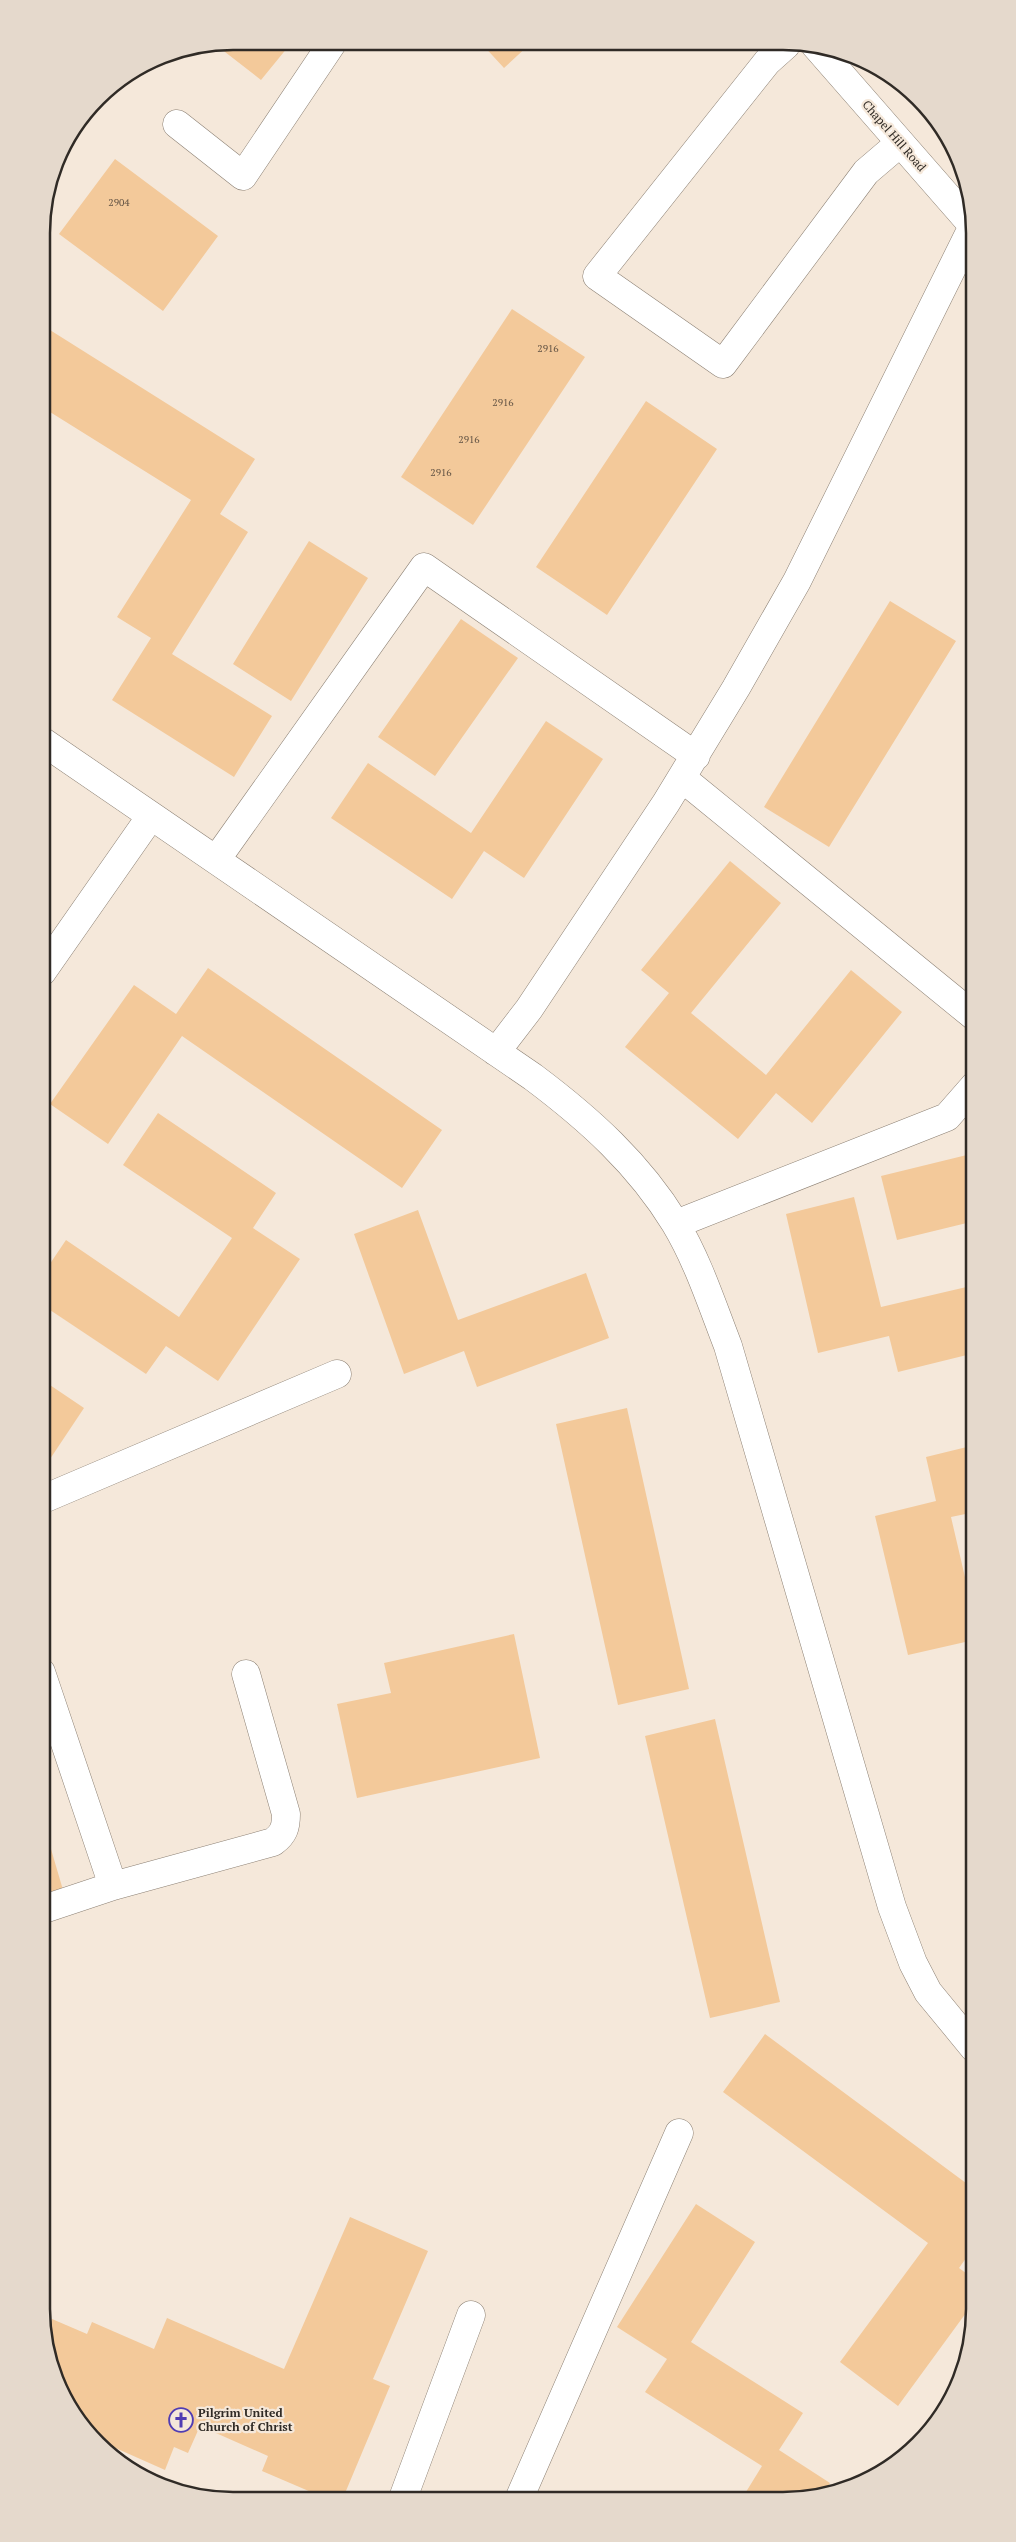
<svg xmlns="http://www.w3.org/2000/svg" width="1016" height="2542" font-family="'PT Serif',serif">
  <style>
    .building { fill: #f3c99a }
    .lines { fill: none; stroke-linecap: round; stroke-linejoin: round }
    .minor-casing { stroke: #8c8074; stroke-width: 29 }
    .minor { stroke: #fff; stroke-width: 28 }
    .labels { text-anchor: middle; stroke-width: 4.5; stroke-linejoin: round; paint-order: stroke }
    .number-label { font-size: 10px; fill: #615243 }
    .street-label { font-size: 12px; fill: #302b26; stroke: #f5e8da }
    .poi-label { font-size: 12px; font-weight: bold; fill: #302b26; stroke: #f5e8da; text-anchor: start }
    .rim { fill: none; stroke: #302b26; stroke-width: 2.5 }
  </style>
  <rect width="100%" height="100%" fill="#f5e8da"/>
  <path class="building" d="M 233,41 L 292,42 L 261,80 L 216,45 Z
    M 481,43 L 531,43 L 504,68 Z
    M 115,159 L 218,236 L 163,311 L 59,234 Z
    M 512,309 L 585,357 L 473,525 L 401,477 Z
    M 42,325 L 255,459 L 220,514 L 248,532 L 172,654 L 272,716 L 234,777 L 112,700 L 151,638 L 117,617 L 191,500 L 42,407 Z
    M 646,401 L 717,449 L 607,615 L 536,567 Z
    M 309,541 L 368,578 L 291,701 L 233,664 Z
    M 890,601 L 956,641 L 829,847 L 764,807 Z
    M 461,619 L 518,658 L 435,776 L 378,737 Z
    M 546,721 L 603,759 L 524,878 L 484,851 L 452,899 L 331,818 L 368,763 L 471,833 Z
    M 730,861 L 781,903 L 691,1013 L 766,1075 L 851,970 L 902,1012 L 812,1123 L 776,1093 L 738,1139 L 625,1047 L 669,993 L 641,970 Z
    M 208,968 L 442,1130 L 402,1188 L 182,1036 L 108,1144 L 50,1104 L 134,985 L 176,1014 Z
    M 158,1113 L 276,1193 L 253,1228 L 300,1259 L 218,1381 L 166,1346 L 146,1374 L 41,1304 L 41,1277 L 66,1240 L 179,1317 L 232,1238 L 123,1165 Z
    M 975,1153 L 975,1221 L 897,1240 L 881,1176 Z
    M 854,1197 L 881,1307 L 975,1285 L 975,1353 L 898,1372 L 889,1336 L 818,1353 L 786,1214 Z
    M 418,1210 L 458,1320 L 586,1273 L 609,1338 L 477,1387 L 464,1351 L 404,1374 L 354,1234 Z
    M 41,1379 L 84,1408 L 48,1462 L 41,1457 Z
    M 627,1408 L 689,1689 L 618,1705 L 556,1424 Z
    M 975,1445 L 975,1512 L 951,1517 L 974,1616 L 974,1640 L 908,1655 L 875,1516 L 936,1501 L 926,1457 Z
    M 514,1634 L 540,1758 L 357,1798 L 337,1704 L 391,1693 L 384,1663 Z
    M 715,1719 L 780,2002 L 710,2018 L 645,1736 Z
    M 41,1815 L 63,1890 L 41,1896 Z
    M 765,2034 L 974,2189 L 974,2247 L 959,2268 L 974,2279 L 974,2302 L 898,2406 L 840,2362 L 928,2243 L 723,2092 Z
    M 696,2204 L 755,2242 L 691,2342 L 803,2413 L 779,2450 L 830,2483 L 822,2496 L 783,2501 L 741,2500 L 762,2466 L 645,2392 L 667,2359 L 617,2327 Z
    M 350,2217 L 428,2251 L 373,2379 L 390,2386 L 343,2498 L 325,2498 L 262,2471 L 268,2456 L 200,2426 L 188,2453 L 174,2447 L 165,2470 L 93,2438 L 67,2405 L 48,2358 L 45,2336 L 52,2319 L 87,2334 L 92,2322 L 154,2349 L 167,2318 L 284,2369 Z"/>
  <g class="lines">
    <g class="minor-casing">
      <path id="minor" d="M 786,45 L 767,62 L 597,276 L 723,364 L 866,172 L 900,143
        M 815,45 L 974,227
        M 177,124 L 243,176 L 333,42
        M 42,741 L 533,1077 C 589,1119 639,1164 675,1223 C 698,1261 712,1305 728,1346 L 892,1907 L 913,1963 L 928,1992 L 974,2048
        M 682,778 L 975,1017
        M 216,860 L 424,567 L 696,756
        M 42,972 L 151,816
        M 496,1052 L 529,1009 L 666,803 L 736,688 L 797,581 L 973,226
        M 676,1224 L 947,1117 L 975,1085
        M 41,1500 L 337,1374
        M 41,1672 L 113,1886
        M 41,1910 L 113,1886 L 273,1842 C 284,1834 286,1827 286,1814 L 246,1674
        M 403,2498 L 471,2315
        M 519,2499 L 679,2133"/>
    </g>
    <use href="#minor" class="minor"/>
  </g>
  <defs>
    <g id="church-ring" transform="scale(1.25)"><circle r="9.5" fill="#f5e8da" stroke="#503cb3" stroke-width="1.5"/><path d="M-1.2-6h2.4v3.5h3.3v2.4h-3.3V6h-2.4V-.1h-3.3v-2.4h3.3Z" fill="#503cb3"/></g>
  </defs>
  <g fill-rule="evenodd">
    <use href="#church-ring" x="181" y="2420"/>
  </g>
  <g class="labels">
    <g class="number-label">
      <text x="119" y="206">2904</text>
      <text x="548" y="352">2916</text>
      <text x="503" y="406">2916</text>
      <text x="469" y="443">2916</text>
      <text x="441" y="476">2916</text>
    </g>
    <g class="street-label">
      <text transform="translate(894 136) rotate(49)" y="4">Chapel Hill Road</text>
    </g>
    <g class="poi-label">
      <text x="198" y="2417">Pilgrim United<tspan x="198" dy="14">Church of Christ</tspan></text>
    </g>
  </g>
  <path d="M0 0H1016V2542H0ZM233 50H783A183 183 0 0 1 966 233V2309A183 183 0 0 1 783 2492H233A183 183 0 0 1 50 2309V233A183 183 0 0 1 233 50Z" fill="#e5d9cc" fill-rule="evenodd"/>
  <path class="rim" d="M233 50H783A183 183 0 0 1 966 233V2309A183 183 0 0 1 783 2492H233A183 183 0 0 1 50 2309V233A183 183 0 0 1 233 50Z"/>
</svg>
